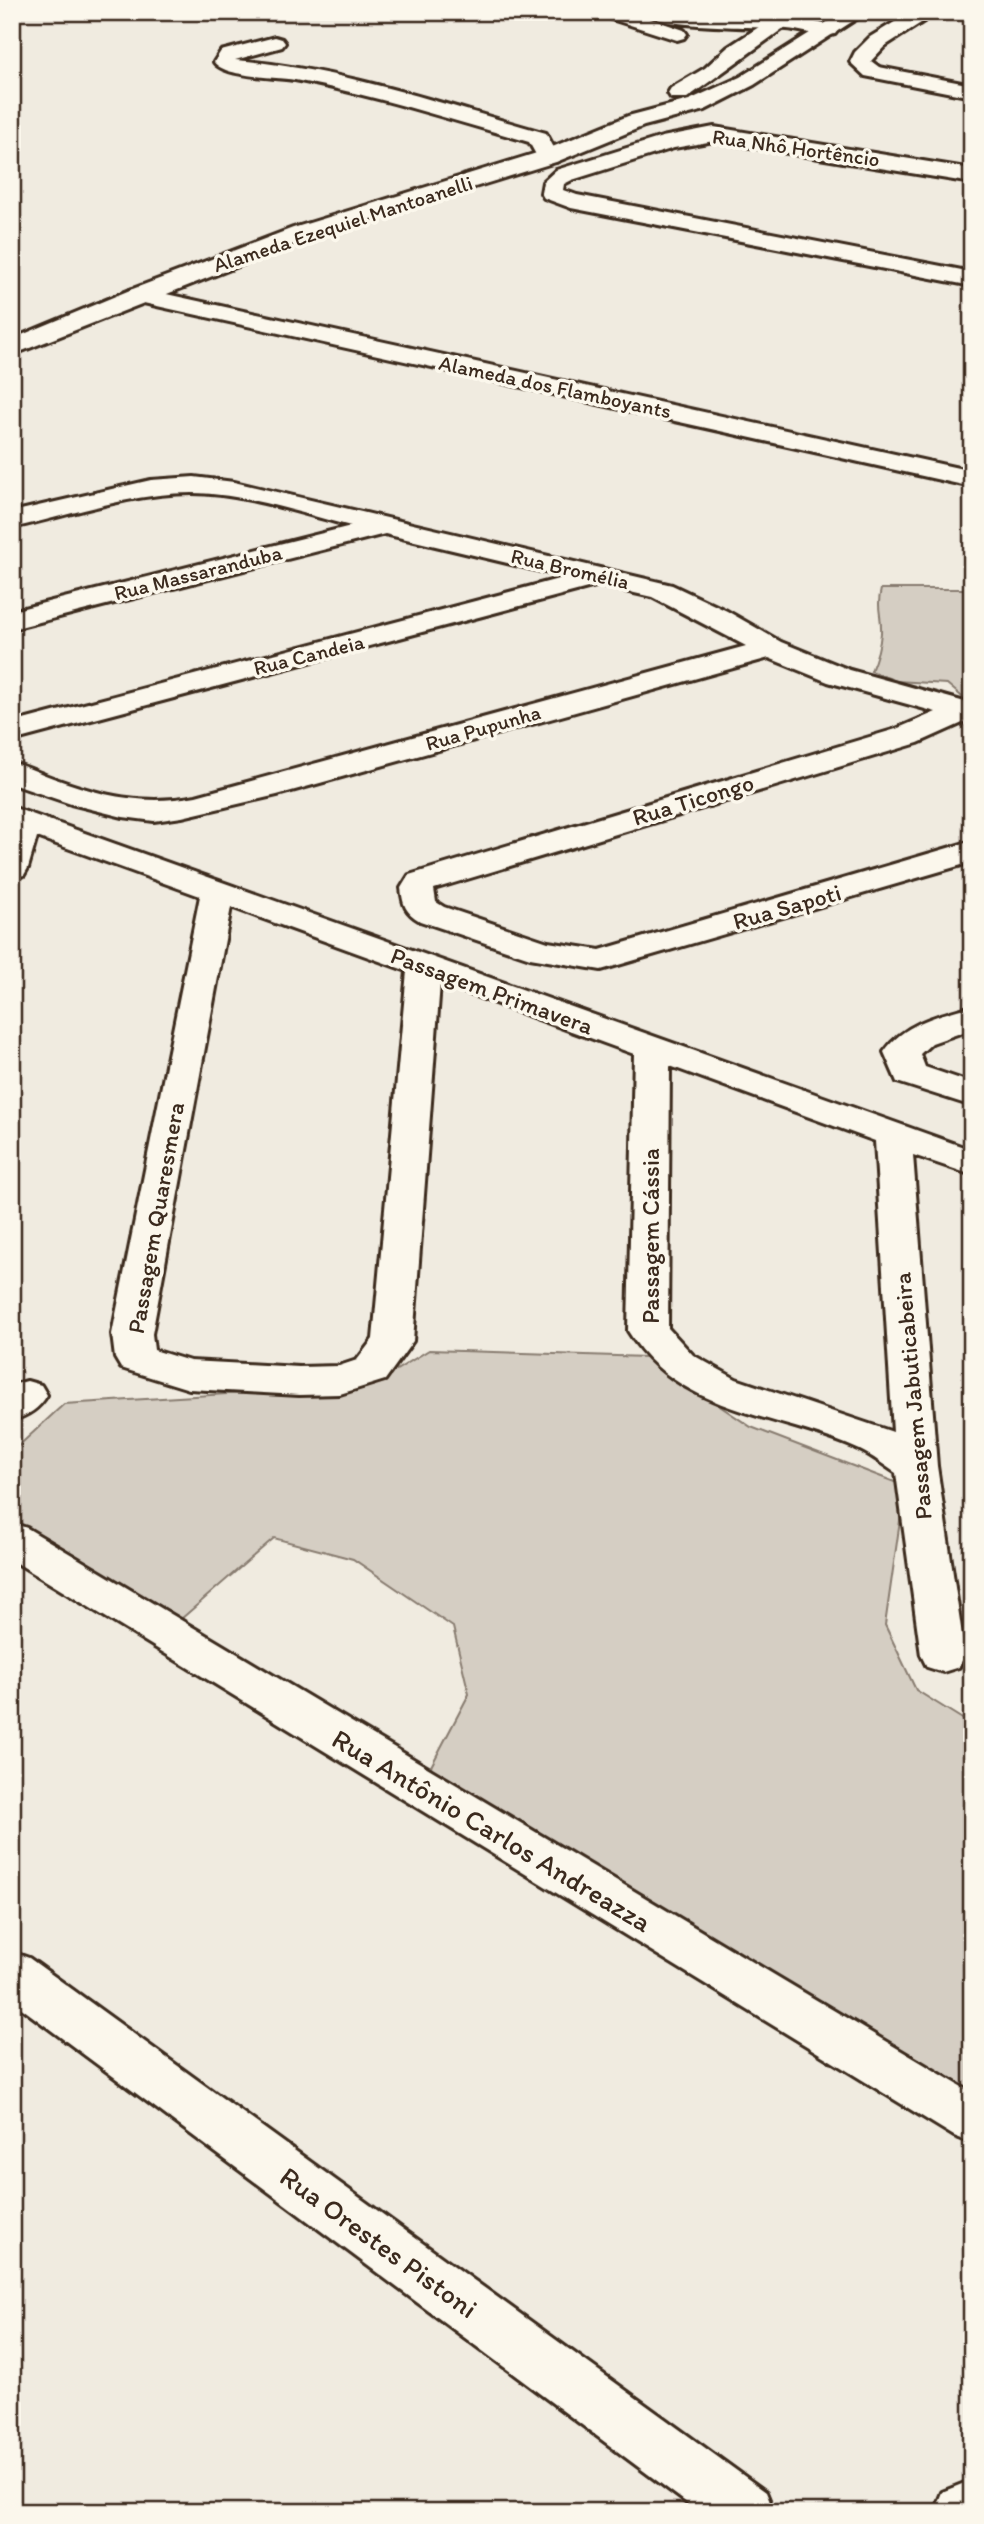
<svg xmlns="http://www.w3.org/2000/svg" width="984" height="2524" font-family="Itim,sans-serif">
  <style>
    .green { fill: #d5cec3; stroke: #887c70; stroke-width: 2 }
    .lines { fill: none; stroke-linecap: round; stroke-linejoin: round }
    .minor-casing { stroke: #3b2a1e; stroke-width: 6 }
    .major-casing { stroke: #3b2a1e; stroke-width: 6 }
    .minor { fill: #fbf7ec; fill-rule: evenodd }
    .major { fill: #fbf7ec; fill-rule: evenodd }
    .labels { text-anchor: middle; stroke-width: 7; stroke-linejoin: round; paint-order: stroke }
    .far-street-label { font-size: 21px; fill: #3b2a1e; stroke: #fbf7ec }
    .street-label { font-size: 24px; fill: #3b2a1e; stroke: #fbf7ec }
    .near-street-label { font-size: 28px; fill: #3b2a1e; stroke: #fbf7ec }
  </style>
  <rect width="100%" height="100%" fill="#f0ebe0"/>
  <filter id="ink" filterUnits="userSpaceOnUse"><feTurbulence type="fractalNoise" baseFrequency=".0143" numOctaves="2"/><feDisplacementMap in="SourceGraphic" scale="14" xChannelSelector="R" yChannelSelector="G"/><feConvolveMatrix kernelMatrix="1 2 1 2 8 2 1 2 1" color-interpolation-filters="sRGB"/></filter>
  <g filter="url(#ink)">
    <path class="green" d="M 881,589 L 972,589 L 972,700 L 967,701 L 947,684 L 896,681 L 871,671 C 876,659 880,646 881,633 C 882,614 876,610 881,589 Z
      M 429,1350 L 647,1357 L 751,1427 L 905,1486 L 885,1625 L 916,1690 L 972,1725 L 972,2102 L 426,1776 L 469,1694 L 453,1627 L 353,1559 L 274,1538 L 173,1626 L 12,1524 L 12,1452 L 64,1404 L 372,1385 Z"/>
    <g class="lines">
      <g class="minor-casing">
        <path id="minor" d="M 599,12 L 630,12 L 684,30 L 687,34 L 684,38 L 677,40 L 602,16 Z
          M 643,12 L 785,16 L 835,26 L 838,30 L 835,34 C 821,38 802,30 787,29 C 761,26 657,29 643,12 Z
          M 911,12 L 938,12 L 885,46 L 871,61 L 879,67 L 972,85 L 972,97 L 865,76 L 850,62 L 855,52 L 870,37 Z
          M 275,37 L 282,39 L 285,43 L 282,47 L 235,60 C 341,68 445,105 546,133 L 559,157 L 556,162 L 540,162 L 529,142 C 452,120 374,95 295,80 C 275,77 224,77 214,62 L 221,51 Z
          M 714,127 L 972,169 L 972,183 L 714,141 L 674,148 L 572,180 L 564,184 L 563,190 L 577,195 L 972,272 L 972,286 L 571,208 L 544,198 L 541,193 L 543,182 L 556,170 L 662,137 Z
          M 139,288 L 972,471 L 972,487 L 130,300 L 127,295 L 130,290 Z
          M 194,477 L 234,482 L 672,585 L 727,611 L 781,642 L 850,670 L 972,704 L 972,722 L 967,721 L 918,743 L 434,889 L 436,902 L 444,907 L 548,942 L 600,950 L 972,841 L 972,862 L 601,970 L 530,958 L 420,921 C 405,912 403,905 401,888 L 409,875 L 896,729 L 936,712 L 828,682 L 769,658 L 277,795 L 182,817 L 154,821 L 123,817 L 71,804 L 12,784 L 12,763 C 26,766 39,773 53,778 C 103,796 143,806 196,796 L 746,646 L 652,597 L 599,585 L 12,741 L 12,723 L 566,577 L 385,534 L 12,629 L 12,611 L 351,526 C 302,514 243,493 192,493 C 132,493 71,515 12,528 L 12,512 L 151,480 Z
          M 12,807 L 972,1150 L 972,1175 L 913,1155 L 937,1466 L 965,1655 L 959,1667 L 943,1672 L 927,1667 L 921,1655 L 896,1473 C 885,1466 873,1456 860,1450 C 780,1413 679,1415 628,1331 L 634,1054 L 440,983 L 413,1341 L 385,1380 L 340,1394 L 299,1395 L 189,1389 L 121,1368 L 115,1358 L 112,1334 L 200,896 L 37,837 L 28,868 L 24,875 L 12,878 ZM 231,907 L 407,971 L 373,1339 L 357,1360 L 339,1366 L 299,1367 L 190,1361 L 154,1350 L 152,1334 ZM 670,1066 L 875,1141 L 893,1432 L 736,1379 L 693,1355 L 668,1328 Z
          M 972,1006 L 972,1029 L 932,1043 L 920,1054 L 925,1067 L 972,1083 L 972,1106 L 897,1082 L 884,1052 C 904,1023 939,1015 972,1006 Z
          M 27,1381 L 41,1385 L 47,1395 C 39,1409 28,1416 12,1420 L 12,1385 Z
          M 12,1523 L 27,1528 L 972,2093 L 972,2143 L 954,2136 L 12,1560 Z
          M 12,1952 L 29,1958 L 766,2492 L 774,2512 L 699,2512 L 12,2001 Z
          M 972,2480 L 972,2512 L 934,2512 L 942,2492 Z"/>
      </g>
      <g class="major-casing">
        <path id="major" d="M 782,12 L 806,12 L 687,98 L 671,98 L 668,93 L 671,88 L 705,68 L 728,47 Z
          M 843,12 L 867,12 L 754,85 L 705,110 L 644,126 L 556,162 L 309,238 L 12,355 L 12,339 L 130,290 L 293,228 L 540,152 L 628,116 L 689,100 L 740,77 Z"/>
      </g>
      <use href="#minor" class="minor"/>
      <use href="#major" class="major"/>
    </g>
  </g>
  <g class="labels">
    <g class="far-street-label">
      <text transform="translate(796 148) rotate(8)" y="7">Rua Nhô Hortêncio</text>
      <text transform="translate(343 224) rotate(-18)" y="7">Alameda Ezequiel Mantoanelli</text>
      <text transform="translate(555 387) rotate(12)" y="7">Alameda dos Flamboyants</text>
      <text transform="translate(570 569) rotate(13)" y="7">Rua Bromélia</text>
      <text transform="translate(198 573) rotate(-14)" y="7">Rua Massaranduba</text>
      <text transform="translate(309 655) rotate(-14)" y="7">Rua Candeia</text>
      <text transform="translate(483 728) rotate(-16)" y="7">Rua Pupunha</text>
    </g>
    <g class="street-label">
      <text transform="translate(693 800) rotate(-17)" y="8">Rua Ticongo</text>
      <text transform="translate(787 907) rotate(-16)" y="8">Rua Sapoti</text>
      <text transform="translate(492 991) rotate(20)" y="8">Passagem Primavera</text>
      <text transform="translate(156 1218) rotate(-80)" y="8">Passagem Quaresmera</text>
      <text transform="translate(651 1236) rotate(-90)" y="8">Passagem Cássia</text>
      <text transform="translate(913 1396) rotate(-95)" y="8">Passagem Jabuticabeira</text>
    </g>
    <g class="near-street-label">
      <text transform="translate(492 1830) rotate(31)" y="10">Rua Antônio Carlos Andreazza</text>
      <text transform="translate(379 2242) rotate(36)" y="10">Rua Orestes Pistoni</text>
    </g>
  </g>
  <rect width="984" height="2524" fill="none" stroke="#fbf7ec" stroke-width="42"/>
  <rect x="21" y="21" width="942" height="2482" fill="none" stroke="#3b2a1e" stroke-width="2.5" filter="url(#ink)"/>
</svg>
